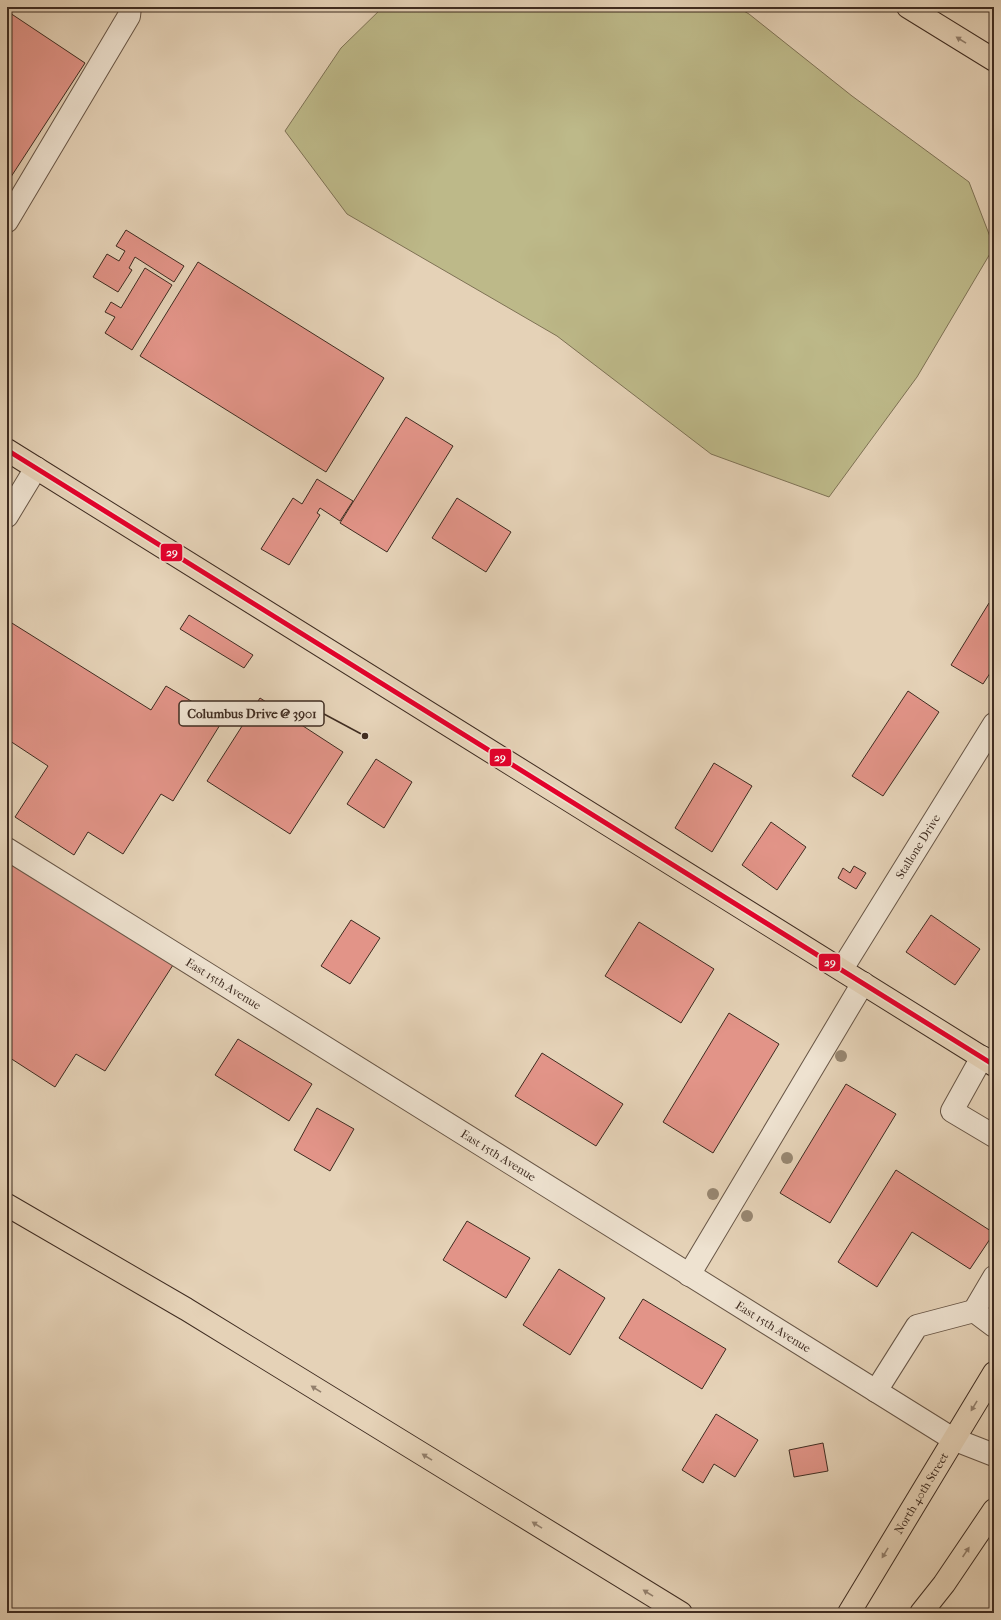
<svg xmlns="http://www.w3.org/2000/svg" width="1001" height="1620" font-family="'IM FELL French Canon',serif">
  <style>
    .green { fill: #bdb989; stroke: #7e7255 }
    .building { fill: #e29488; stroke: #3f2c21 }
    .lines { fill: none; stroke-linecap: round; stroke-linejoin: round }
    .minor-casing { stroke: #685646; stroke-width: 24 }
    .major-casing { stroke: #3f2c21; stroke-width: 24 }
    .highway-casing { stroke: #3f2c21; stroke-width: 24 }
    .minor { stroke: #eee2d0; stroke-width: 22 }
    .major { stroke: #e5d2b7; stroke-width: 22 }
    .highway { stroke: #e5d2b7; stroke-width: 22 }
    .bus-1-casing { stroke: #eee2d0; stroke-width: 8 }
    .bus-1 { stroke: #e4002b; stroke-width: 5 }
    .tree { fill: #978670 }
    .oneway { fill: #927f6c }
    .labels { text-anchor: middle; stroke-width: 3; stroke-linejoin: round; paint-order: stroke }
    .street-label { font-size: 12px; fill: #3f2c21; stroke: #eee2d0 }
    .leader { fill: none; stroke: #3f2c21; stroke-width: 1.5 }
    .callout-dot { fill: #3f2c21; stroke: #eee2d0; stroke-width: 1.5 }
    .callout { fill: #eee2d0; stroke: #3f2c21; stroke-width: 1.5 }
    .callout-label { font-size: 13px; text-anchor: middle; font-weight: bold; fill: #3f2c21 }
    .line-badge { stroke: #eee2d0; stroke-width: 1.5 }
    .badge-label { font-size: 11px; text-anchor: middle; font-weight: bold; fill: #fff }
  </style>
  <rect width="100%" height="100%" fill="#e5d2b7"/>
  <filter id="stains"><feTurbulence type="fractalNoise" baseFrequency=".005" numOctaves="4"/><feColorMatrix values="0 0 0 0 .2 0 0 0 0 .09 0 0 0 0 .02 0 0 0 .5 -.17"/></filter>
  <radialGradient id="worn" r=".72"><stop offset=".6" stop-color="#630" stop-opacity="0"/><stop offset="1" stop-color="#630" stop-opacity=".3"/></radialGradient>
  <path class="green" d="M 383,7 L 737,7 L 749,14 L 852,96 L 969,182 L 994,247 L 917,377 L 829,497 L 711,454 L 557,336 L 347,214 L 285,131 L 341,48 Z"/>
  <path class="building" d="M 7,11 L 85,63 L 7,183 Z
    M 126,230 L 184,266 L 174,282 L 135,257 L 129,268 L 132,270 L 118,292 L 93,277 L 107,254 L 119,261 L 125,251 L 116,246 Z
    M 198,262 L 384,378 L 326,472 L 140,356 Z
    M 145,268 L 172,285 L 132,350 L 105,333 L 115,317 L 105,312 L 111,302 L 121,308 Z
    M 406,417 L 453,446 L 387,552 L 340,523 Z
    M 317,479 L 353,501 L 340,521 L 320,508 L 317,513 L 320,515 L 289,565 L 261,549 L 293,498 L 302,504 Z
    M 457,498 L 511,532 L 486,572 L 432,538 Z
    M 989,603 L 994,606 L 994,667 L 983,684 L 951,665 Z
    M 189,615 L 253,655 L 244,668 L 180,629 Z
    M 7,620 L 151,710 L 166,686 L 223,720 L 173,801 L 161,794 L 123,854 L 88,832 L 74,855 L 15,817 L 48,766 L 7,739 Z
    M 908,691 L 939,712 L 883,796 L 852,776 Z
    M 260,698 L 343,752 L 290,834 L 207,781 Z
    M 376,759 L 412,782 L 384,828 L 347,804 Z
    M 714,763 L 752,786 L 712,852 L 675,828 Z
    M 771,822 L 806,847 L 777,890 L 742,865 Z
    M 7,859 L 173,965 L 105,1071 L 76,1054 L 55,1087 L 7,1056 Z
    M 854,866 L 866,873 L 856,889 L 838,878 L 843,868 L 850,873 Z
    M 931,915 L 980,949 L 955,985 L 906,952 Z
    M 351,920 L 380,938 L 350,984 L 321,966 Z
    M 639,922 L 714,969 L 681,1023 L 605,976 Z
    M 729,1013 L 779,1044 L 713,1153 L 663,1122 Z
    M 238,1039 L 312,1084 L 289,1121 L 215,1075 Z
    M 542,1053 L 623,1104 L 596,1146 L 515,1096 Z
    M 846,1084 L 896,1114 L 830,1223 L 780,1193 Z
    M 317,1108 L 354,1129 L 330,1171 L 294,1150 Z
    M 896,1170 L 994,1233 L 970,1269 L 912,1232 L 877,1287 L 838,1262 Z
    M 467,1221 L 530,1258 L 506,1298 L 443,1260 Z
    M 559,1269 L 605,1298 L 570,1355 L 523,1325 Z
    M 643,1299 L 726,1349 L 702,1389 L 619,1338 Z
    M 716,1414 L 758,1440 L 735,1477 L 714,1464 L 703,1483 L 682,1470 Z
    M 823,1443 L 828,1471 L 794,1477 L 789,1450 Z"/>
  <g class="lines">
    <g class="minor-casing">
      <g id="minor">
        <path d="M 7,221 L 129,16 L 130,7"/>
        <path d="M 7,516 L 36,468"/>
        <path id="s1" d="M 7,849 L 953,1439 L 994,1455"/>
        <path id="s2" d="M 842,969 L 994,724"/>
        <path d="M 982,1057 L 952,1111 L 994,1136"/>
        <path d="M 689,1275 L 863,983"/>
        <path d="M 994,1277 L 974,1311 L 994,1326"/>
        <path d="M 876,1391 L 917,1326 L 974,1311"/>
      </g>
    </g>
    <g class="major-casing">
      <g id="major">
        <path d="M 908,7 L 994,60"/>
        <path d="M 7,450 L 994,1065"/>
        <path id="s3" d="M 849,1613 L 994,1373"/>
        <path d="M 921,1613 L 944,1584 L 994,1510"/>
      </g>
    </g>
    <g class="highway-casing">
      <path id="highway" d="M 7,1205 L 186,1309 L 681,1613"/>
    </g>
    <use href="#minor" class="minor"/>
    <use href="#major" class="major"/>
    <use href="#highway" class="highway"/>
    <g class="bus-1-casing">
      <path id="bus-1" d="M 7,450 L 994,1065"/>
    </g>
    <use href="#bus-1" class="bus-1"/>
  </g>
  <g class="tree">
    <circle cx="841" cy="1056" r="6"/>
    <circle cx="787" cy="1158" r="6"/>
    <circle cx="713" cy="1194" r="6"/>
    <circle cx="747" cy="1216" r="6"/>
  </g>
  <defs><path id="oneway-solid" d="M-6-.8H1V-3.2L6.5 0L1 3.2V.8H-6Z"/></defs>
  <g class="oneway">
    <use href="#oneway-solid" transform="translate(961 40) rotate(-148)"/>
    <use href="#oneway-solid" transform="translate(316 1389) rotate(-148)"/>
    <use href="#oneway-solid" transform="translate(974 1406) rotate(121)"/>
    <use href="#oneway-solid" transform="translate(427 1457) rotate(-148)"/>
    <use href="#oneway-solid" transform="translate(537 1525) rotate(-148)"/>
    <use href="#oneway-solid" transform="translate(966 1552) rotate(-56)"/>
    <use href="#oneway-solid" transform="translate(885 1553) rotate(121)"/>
    <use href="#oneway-solid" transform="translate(648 1593) rotate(-148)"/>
  </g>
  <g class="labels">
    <g class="street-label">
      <text dy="4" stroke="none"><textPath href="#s2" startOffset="144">Stallone Drive</textPath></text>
      <text dy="4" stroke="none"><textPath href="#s1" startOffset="255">East 15th Avenue</textPath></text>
      <text dy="4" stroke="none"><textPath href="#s1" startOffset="579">East 15th Avenue</textPath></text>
      <text dy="4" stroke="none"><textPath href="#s1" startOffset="903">East 15th Avenue</textPath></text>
      <text dy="4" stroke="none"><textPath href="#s3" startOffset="140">North 40th Street</textPath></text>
    </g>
  </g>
  <path class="leader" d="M365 736L324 714"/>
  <circle class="callout-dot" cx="365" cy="736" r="4"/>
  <rect class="callout" x="179" y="701" width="145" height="25" rx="4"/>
  <g class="callout-label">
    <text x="252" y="718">Columbus Drive @ 3901</text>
  </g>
  <g class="line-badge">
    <rect x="160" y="543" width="23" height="19" rx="4" fill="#e4002b"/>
    <rect x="489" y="748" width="23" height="19" rx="4" fill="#e4002b"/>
    <rect x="818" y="953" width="23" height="19" rx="4" fill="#e4002b"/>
  </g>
  <g class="badge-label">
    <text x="172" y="556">29</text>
    <text x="500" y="761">29</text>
    <text x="830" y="966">29</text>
  </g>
  <rect width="1001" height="1620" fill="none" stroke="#e5d2b7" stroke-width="24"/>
  <rect x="8" y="8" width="985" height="1604" fill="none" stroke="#3f2c21" stroke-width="2"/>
  <rect x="12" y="12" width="977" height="1596" fill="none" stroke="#3f2c21"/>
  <rect width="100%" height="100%" filter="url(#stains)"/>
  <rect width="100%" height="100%" fill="url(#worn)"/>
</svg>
